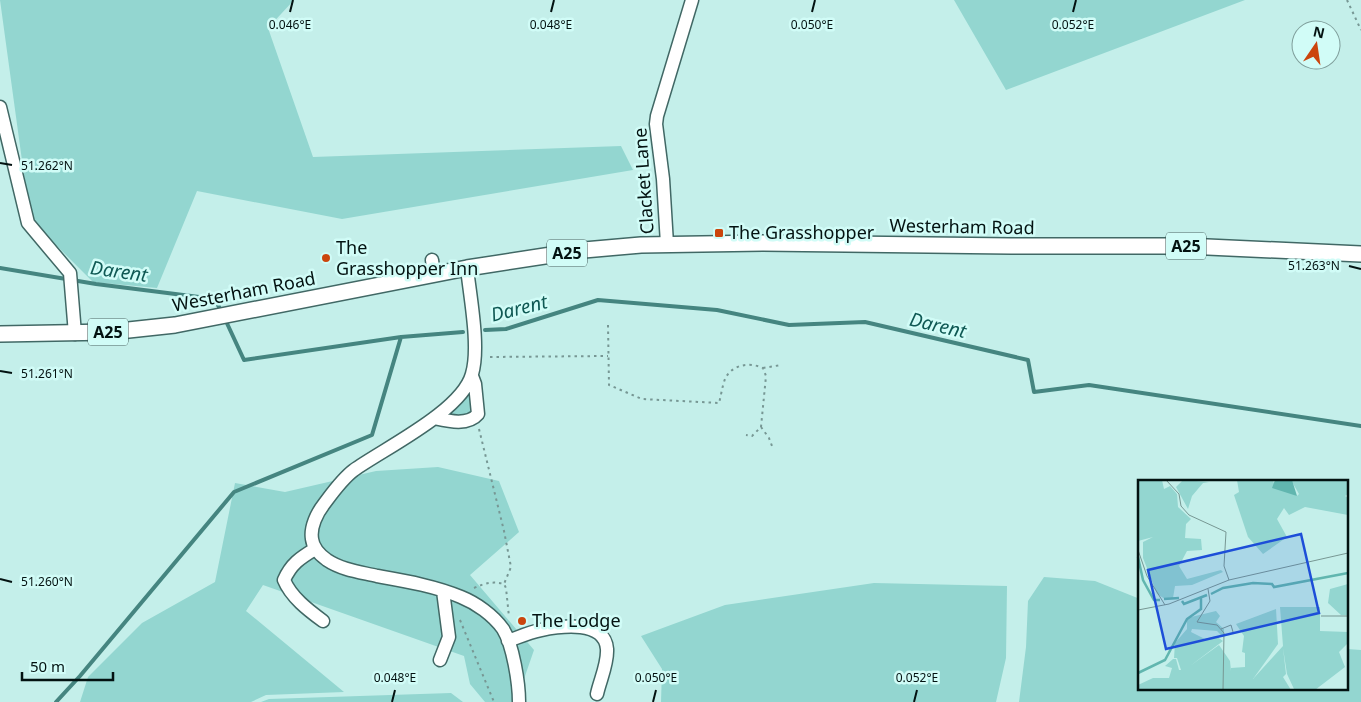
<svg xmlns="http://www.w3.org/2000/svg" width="1361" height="702" font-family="'Noto Sans',sans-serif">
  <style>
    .green { fill: #93d6d0 }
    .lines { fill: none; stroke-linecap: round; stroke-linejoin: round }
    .stream { stroke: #458580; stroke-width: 4 }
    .minor-casing { stroke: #416865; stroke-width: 15 }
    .major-casing { stroke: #416865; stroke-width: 18 }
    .path { stroke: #779794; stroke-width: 2; stroke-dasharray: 2.5 4; stroke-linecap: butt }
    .minor { stroke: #fff; stroke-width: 12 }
    .major { stroke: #fff; stroke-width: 15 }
    .ticks { fill: none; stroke: #031211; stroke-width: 2 }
    .poi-dot { fill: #cb450d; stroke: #d1fcf7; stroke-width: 2 }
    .labels { text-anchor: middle; stroke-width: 5; stroke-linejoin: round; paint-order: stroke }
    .shield { fill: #d1fcf7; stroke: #415856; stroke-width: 1 }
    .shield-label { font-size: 16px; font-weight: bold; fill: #031211 }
    .street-label { font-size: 18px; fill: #031211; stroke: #d1fcf7 }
    .poi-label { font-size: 18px; fill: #031211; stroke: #d1fcf7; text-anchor: start }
    .water-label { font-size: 19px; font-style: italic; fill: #0f5954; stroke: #d1fcf7 }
    .inset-river { fill: none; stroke: #61b6af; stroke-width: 2.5 }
    .inset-road { fill: none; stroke: #779793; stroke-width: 1 }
    .view { fill: #1d4ed8; fill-opacity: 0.15; stroke: #1d4ed8; stroke-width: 2.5 }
    .inset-edge { fill: none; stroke: #031211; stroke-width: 2.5 }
    .ticks-label { font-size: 12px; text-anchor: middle; fill: #031211; stroke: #d1fcf7; stroke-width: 5; stroke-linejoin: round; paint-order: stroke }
  </style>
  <rect width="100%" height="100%" fill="#c4efea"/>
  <path class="green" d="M 0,0 L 294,0 L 268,28 L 313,157 L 621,146 L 633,170 L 342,219 L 197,191 L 157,288 L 93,282 L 30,219 Z
    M 954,0 L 1245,0 L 1006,90 Z
    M 471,387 L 473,413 L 452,419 L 447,415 Z
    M 438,467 L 499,481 L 519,532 L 470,575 L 534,650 L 516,702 L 485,702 L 470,684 L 464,656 L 263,585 L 246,611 L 344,692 L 266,695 L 251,702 L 80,702 L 88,677 L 142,623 L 215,582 L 235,483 L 285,492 L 376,471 Z
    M 1044,577 L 1095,581 L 1140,599 L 1140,688 L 1347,688 L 1347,649 L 1361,650 L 1361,702 L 1019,702 L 1026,647 L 1028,601 Z
    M 874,583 L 1007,586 L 1006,658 L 996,702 L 661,702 L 662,669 L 641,636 L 725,605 Z
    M 451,693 L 463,702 L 261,702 L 269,699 Z"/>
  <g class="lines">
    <path class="stream" d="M 0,268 L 96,284 L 215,299 L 222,313
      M 225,319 L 244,360 L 401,337 L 463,332
      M 485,330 L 506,329 L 598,300 L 717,310 L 789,325 L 865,322 L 1028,360 L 1034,392 L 1089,385 L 1361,426
      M 56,702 L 80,676 L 234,492 L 372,435 L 401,337"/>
    <g class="minor-casing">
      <path id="minor" d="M 0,107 L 28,223 L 70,273 L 75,334
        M 667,244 L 663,179 L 656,124 L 657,116 L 692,0
        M 432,260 L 434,275
        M 467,268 C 470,297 480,347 472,374 C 462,411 385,448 354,470 C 342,479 333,492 324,504 C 317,513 310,527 312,539 C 313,548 320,555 327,560 C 342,570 360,572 377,576 C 405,581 435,586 461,597 C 476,603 493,615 503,629 C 513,645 519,683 519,702
        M 434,418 C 448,421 468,426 478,414 L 475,384 L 472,376
        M 315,549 C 300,558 291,564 284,580 C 291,597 308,610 323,621
        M 508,641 C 519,637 530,632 541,630 C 561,626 605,620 607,649 C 608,664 600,680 597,694
        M 440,660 L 449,637 L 443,591"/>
    </g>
    <g class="major-casing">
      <path id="major" d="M 0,334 L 110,332 L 175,325 L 467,268 L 584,250 L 641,245 L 763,243 L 1011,246 L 1186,246 L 1361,254"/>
    </g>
    <path class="path" d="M 1347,0 L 1361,30
      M 608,325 L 609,385 L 642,399 L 719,403 C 721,396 722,387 725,379 C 732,364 750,362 763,368 L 766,376 L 761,427 L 752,436 L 746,435
      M 490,357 L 608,356
      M 763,368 L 781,365
      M 761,427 L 769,438 L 772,446
      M 479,429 L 504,531 L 511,567 L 504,584
      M 474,588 C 485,583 493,581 504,584 L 506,588 L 509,617
      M 460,620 L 494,702"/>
    <use href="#minor" class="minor"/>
    <use href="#major" class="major"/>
  </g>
  <path class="ticks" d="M 290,12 L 293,0M 551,12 L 554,0M 812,12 L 815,0M 1073,12 L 1076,0M 0,163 L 12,165M 1349,266 L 1361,269M 0,371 L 12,373M 0,579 L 12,582M 392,702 L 395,690M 653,702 L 656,690M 914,702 L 917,690"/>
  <g class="poi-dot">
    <rect x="714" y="228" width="10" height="10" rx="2.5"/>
    <circle cx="326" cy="258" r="5"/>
    <circle cx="522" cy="621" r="5"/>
  </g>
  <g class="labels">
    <g class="shield">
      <rect x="1166" y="232.5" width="40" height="27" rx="4"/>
      <rect x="547" y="239.5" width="40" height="27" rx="4"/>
      <rect x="88" y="318.5" width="40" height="27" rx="4"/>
    </g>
    <g class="shield-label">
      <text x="1186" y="252">A25</text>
      <text x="567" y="259">A25</text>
      <text x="108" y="338">A25</text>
    </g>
    <g class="street-label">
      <text transform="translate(644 181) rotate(-94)" y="6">Clacket Lane</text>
      <text transform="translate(962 227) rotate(1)" y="6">Westerham Road</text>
      <text transform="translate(244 292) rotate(-11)" y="6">Westerham Road</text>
    </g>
    <g class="poi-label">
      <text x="729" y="239">The Grasshopper</text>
      <text x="336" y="254">The<tspan x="336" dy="21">Grasshopper Inn</tspan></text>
      <text x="532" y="627">The Lodge</text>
    </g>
    <g class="water-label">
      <text transform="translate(119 271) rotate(8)" y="7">Darent</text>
      <text transform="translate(519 308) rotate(-14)" y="7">Darent</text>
      <text transform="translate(938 325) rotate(13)" y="7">Darent</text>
    </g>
  </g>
  <g transform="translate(1138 480)">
    <rect width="210" height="210" fill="#c4efea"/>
    <path d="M 0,0 L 24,0 L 26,9 L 32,6 L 39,14 L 40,27 L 53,39 L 48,44 L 47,58 L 63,59 L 64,70 L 49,71 L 41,86 L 49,99 L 83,90 L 85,92 L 54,105 L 37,106 L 35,118 L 27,119 L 19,114 L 5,78 L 5,62 L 15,57 L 0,61 ZM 45,0 L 71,2 L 65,3 L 54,16 L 50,29 L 38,7 ZM 99,0 L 137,0 L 135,2 L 159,16 L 161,14 L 153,0 L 210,0 L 210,14 L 207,16 L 210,18 L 210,35 L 167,27 L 151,35 L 146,28 L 139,39 L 149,57 L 125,74 L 110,57 L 96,15 L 101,12 ZM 210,104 L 210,135 L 203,135 L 190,123 L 192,109 ZM 142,127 L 182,127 L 182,151 L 210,152 L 210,163 L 201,172 L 207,187 L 177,210 L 156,209 L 149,194 L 145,168 L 148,194 L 145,197 L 153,210 L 0,210 L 0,205 L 15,198 L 31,198 L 34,188 L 27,186 L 35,179 L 38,179 L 41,190 L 43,190 L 39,178 L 36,178 L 37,163 L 49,149 L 49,138 L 78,131 L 82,136 L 78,142 L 86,149 L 86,158 L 79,151 L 54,149 L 53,152 L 67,159 L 78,156 L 85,161 L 52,186 L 81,165 L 92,181 L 93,191 L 93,188 L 107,187 L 107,173 L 104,172 L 106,156 L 98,144 L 138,129 L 140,164 L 115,199 L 145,166 Z" fill="#93d6d0"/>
    <path d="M 137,0 L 154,0 L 159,16 L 134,8 Z" fill="#61b6af"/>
    <path class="inset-river" d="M 0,77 L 5,100 L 16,120 L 22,120M 73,114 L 85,108 L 115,103 L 134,104 L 136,107 L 210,93M 26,119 L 41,118M 44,121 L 46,124 L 69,115M 0,193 L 27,180 L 49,139 L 63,129 L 63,117"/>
    <path class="inset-road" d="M 28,0 L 41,14 L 43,26 L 51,35 L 88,52 L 86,86 L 91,100M 0,70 L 9,96 L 27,125M 70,109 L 72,121 L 59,142 L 79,145 L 86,153 L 85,210M 0,130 L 31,124 L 91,100 L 210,73M 183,136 L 210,136M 83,149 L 93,145 L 95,152"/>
    <path class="view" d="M 163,54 L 181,133 L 28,169 L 10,90 Z"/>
    <rect width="210" height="210" class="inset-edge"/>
  </g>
  <g class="ticks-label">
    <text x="290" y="29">0.046°E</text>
    <text x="551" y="29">0.048°E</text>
    <text x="812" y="29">0.050°E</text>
    <text x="1073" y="29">0.052°E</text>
    <text x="47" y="170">51.262°N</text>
    <text x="1314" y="270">51.263°N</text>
    <text x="47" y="378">51.261°N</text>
    <text x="47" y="586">51.260°N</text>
    <text x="395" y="682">0.048°E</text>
    <text x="656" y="682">0.050°E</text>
    <text x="917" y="682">0.052°E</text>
  </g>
  <g transform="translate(1316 45) rotate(13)"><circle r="24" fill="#d1fcf7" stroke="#7f9e9b"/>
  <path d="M0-4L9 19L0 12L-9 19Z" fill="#cb450d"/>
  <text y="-8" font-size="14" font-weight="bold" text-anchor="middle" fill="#031211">N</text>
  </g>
  <path d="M22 672v8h91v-8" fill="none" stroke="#031211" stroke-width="2.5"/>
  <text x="30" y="672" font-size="15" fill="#031211" stroke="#d1fcf7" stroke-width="4" paint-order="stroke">50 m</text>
</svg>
